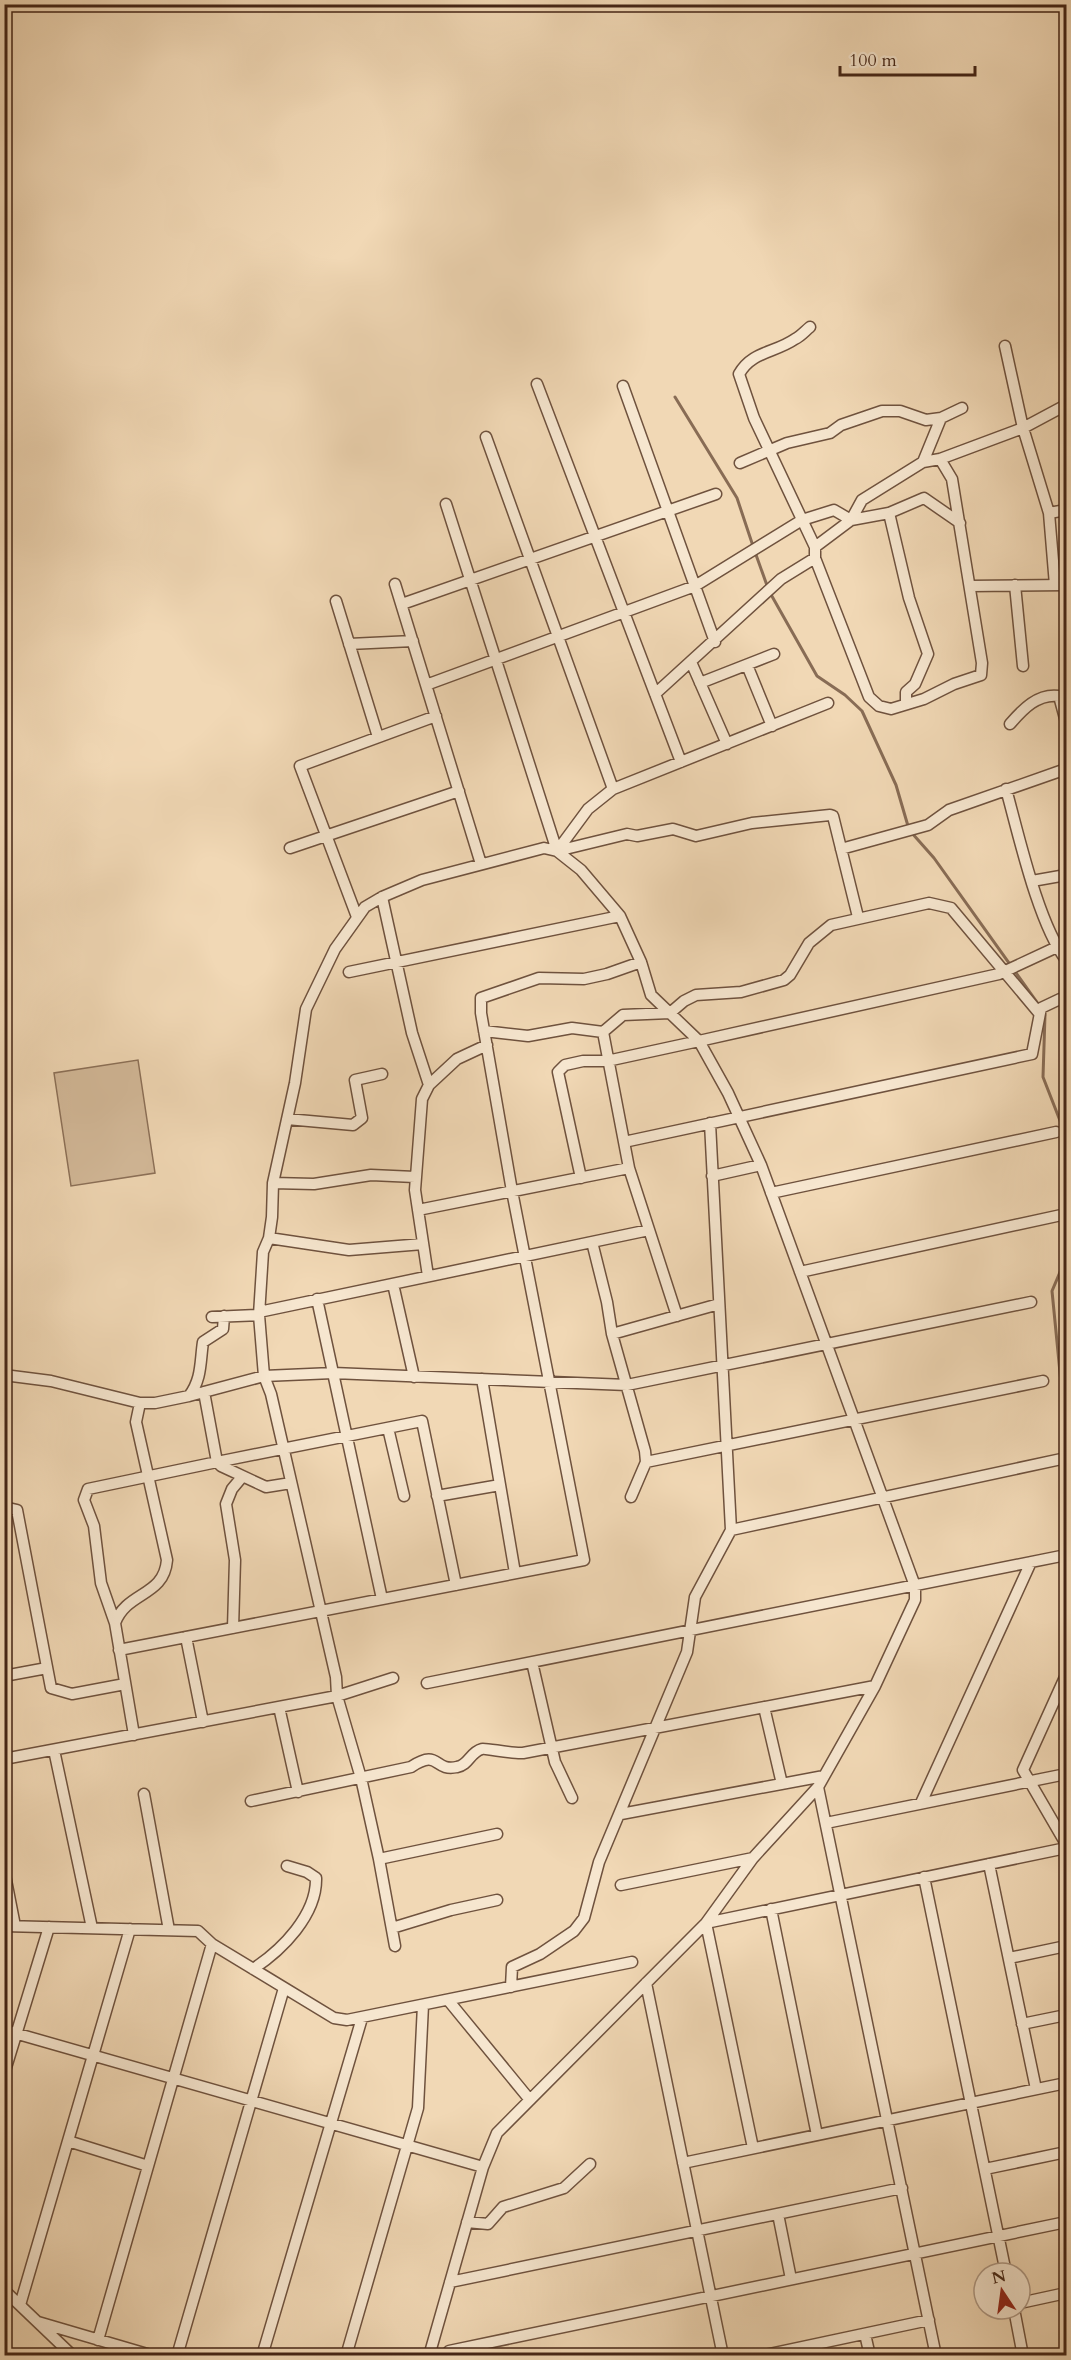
<svg xmlns="http://www.w3.org/2000/svg" width="1071" height="2360" font-family="Cardo,serif">
  <style>
    .pitch { fill: #d4ba9a; stroke: #8c7058; stroke-width: 1.5 }
    .lines { fill: none; stroke-linecap: round; stroke-linejoin: round }
    .stream { stroke: #886c55; stroke-width: 3 }
    .minor-casing { stroke: #6f523e; stroke-width: 13 }
    .minor { stroke: #f6e6cf; stroke-width: 10 }
  </style>
  <rect width="100%" height="100%" fill="#f1d8b5"/>
  <filter id="stains"><feTurbulence type="fractalNoise" baseFrequency=".00333" numOctaves="4"/><feColorMatrix values="0 0 0 0 .2 0 0 0 0 .09 0 0 0 0 .02 0 0 0 .5 -.17"/></filter>
  <radialGradient id="worn" r=".72"><stop offset=".6" stop-color="#630" stop-opacity="0"/><stop offset="1" stop-color="#630" stop-opacity=".3"/></radialGradient>
  <path class="pitch" d="M 138,1060 L 155,1173 L 71,1186 L 54,1073 Z"/>
  <g class="lines">
    <path class="stream" d="M 675,397 L 737,498 L 753,546
      M 755,552 L 769,591 L 817,676 L 845,695 L 862,711 L 896,785 L 908,826
      M 911,832 L 934,858 L 1039,1005
      M 1045,1015 L 1043,1077 L 1066,1136
      M 1066,1258 L 1052,1291 L 1062,1393 L 1066,1401"/>
    <g class="minor-casing">
      <path id="minor" d="M 810,327 C 805,331 801,336 795,339 C 775,353 752,351 739,374 L 754,418 L 815,547
        M 1005,346 L 1023,428 L 1049,513 L 1055,585
        M 537,384 L 681,762
        M 623,386 L 715,642
        M 486,437 L 613,789
        M 923,462 L 941,418 L 962,408
        M 740,463 L 787,443 L 830,433 L 841,425 L 882,411 L 900,411 L 926,420 L 941,418
        M 446,504 L 557,851
        M 889,513 L 909,598 L 928,654 L 915,684 L 906,692 L 906,702
        M 1049,513 L 1066,510
        M 815,558 L 869,697 L 879,706 L 891,709 L 924,699 L 954,684 L 981,675 L 982,663 L 952,479 L 940,459
        M 395,584 L 481,864
        M 1015,585 L 1023,666
        M 970,586 L 1066,585
        M 336,601 L 378,737
        M 402,604 L 716,494
        M 349,644 L 413,641
        M 691,662 L 727,744
        M 747,665 L 772,726
        M 700,683 L 774,654
        M 426,685 L 695,586 L 802,520 L 834,510 L 851,520 L 862,500 L 923,462 L 940,459 L 1023,428 L 1066,405
        M 655,694 L 781,579 L 815,558 L 815,547 L 851,520 L 889,513 L 924,498 L 960,523
        M 1010,724 C 1023,709 1038,693 1059,696 L 1066,722
        M 1006,789 C 1019,836 1038,923 1066,960
        M 290,848 L 459,791
        M 841,849 L 928,825 L 949,810 L 1066,769
        M 557,851 L 627,834 L 637,836 L 673,829 L 696,836 L 752,823 L 830,815 L 833,816 L 858,917
        M 557,851 L 588,809 L 613,789 L 828,703
        M 1032,881 L 1066,875
        M 382,897 L 412,1033 L 429,1085
        M 357,917 L 300,766 L 436,716
        M 349,972 L 620,916
        M 484,1031 L 528,1036 L 572,1028 L 603,1032 L 623,1015 L 670,1013 L 684,1001 L 696,995 L 741,992 L 784,980 L 790,975 L 809,943 L 831,925 L 929,903 L 951,908 L 1039,1013
        M 603,1032 L 629,1168 L 677,1316
        M 287,1119 L 353,1125 L 362,1118 L 355,1080 L 382,1074
        M 624,1142 L 1032,1054 L 1041,1008 L 1060,999 L 1066,999
        M 712,1176 L 761,1165
        M 581,1178 L 558,1072 L 565,1065 L 583,1061 L 607,1061 L 699,1041 L 999,974 L 1057,947 L 1066,946
        M 273,1183 L 314,1184 L 371,1175 L 415,1177
        M 771,1193 L 1056,1132
        M 418,1210 L 629,1168
        M 269,1238 L 349,1250 L 423,1244
        M 592,1242 L 607,1302 L 612,1334 L 645,1451 L 646,1462 L 631,1497
        M 800,1272 L 1066,1214
        M 428,1276 L 415,1190 L 422,1099 L 429,1085 L 457,1059 L 487,1045
        M 393,1284 L 414,1377
        M 317,1299 L 382,1599
        M 259,1312 L 649,1230
        M 212,1317 L 259,1315
        M 612,1334 L 719,1304
        M 4,1375 L 51,1381 L 140,1403 L 155,1403 L 189,1396 L 264,1376 L 333,1373 L 627,1385 L 1031,1302
        M 482,1379 L 515,1573
        M 204,1392 L 217,1462 L 422,1421 L 456,1585
        M 189,1396 C 202,1379 200,1362 203,1342 L 223,1329 L 224,1316
        M 388,1428 L 404,1496
        M 646,1462 L 1043,1381
        M 437,1496 L 500,1485
        M 4,1507 L 17,1510 L 51,1688 L 72,1694 L 125,1684
        M 731,1530 L 1066,1458
        M 115,1623 L 101,1583 L 94,1526 L 84,1500 L 88,1489 L 217,1462 L 221,1466 L 266,1487 L 291,1483
        M 233,1628 L 235,1560 L 226,1504 L 232,1489 L 242,1477
        M 186,1637 L 203,1722
        M 119,1650 L 584,1560 L 512,1191 L 481,1013 L 481,998 L 539,978 L 584,979 L 607,974 L 641,962
        M 532,1662 L 555,1762 L 572,1798
        M 1066,1675 L 1023,1770 L 1066,1844
        M 4,1676 L 47,1668
        M 427,1683 L 1066,1555
        M 279,1707 L 298,1792
        M 764,1707 L 782,1784
        M 134,1735 L 115,1623 C 127,1591 164,1597 167,1560 L 136,1422 L 140,1403
        M 54,1750 L 92,1928
        M 4,1759 L 337,1696 L 393,1678
        M 818,1787 L 936,2356
        M 144,1794 L 169,1930
        M 251,1801 L 411,1767 C 440,1748 433,1772 457,1767 C 469,1765 470,1752 482,1749 C 486,1748 512,1754 523,1753 L 875,1686
        M 921,1803 L 1031,1562
        M 621,1814 L 824,1776
        M 826,1823 L 1066,1774
        M 379,1859 L 497,1834
        M 989,1864 L 1036,2089
        M 4,1870 L 15,1926
        M 924,1877 L 1006,2273
        M 621,1885 L 753,1858
        M 771,1909 L 817,2135
        M 706,1923 L 1066,1848
        M 706,1923 L 753,2148
        M 4,1926 L 198,1931 L 212,1944 L 334,2018 L 347,2020 L 632,1962
        M 392,1928 L 451,1910 L 497,1900
        M 395,1946 L 379,1859 L 361,1778 L 337,1696 L 336,1677 L 271,1394 L 264,1376 L 259,1315 L 263,1252 L 269,1238 L 272,1217 L 273,1183 L 295,1083 L 306,1009 L 335,949 L 365,907 L 382,897 L 422,880 L 544,848 L 557,851 L 581,870 L 620,916 L 641,962 L 651,995 L 699,1041 L 728,1093 L 761,1165 L 915,1586 L 915,1600 L 875,1686 L 818,1787 L 753,1858 L 706,1923 L 497,2133 L 483,2167 L 429,2356
        M 1009,1958 L 1066,1946
        M 253,1969 C 282,1950 317,1915 316,1878 L 307,1872 L 287,1866
        M 646,1983 L 723,2356
        M 511,1987 L 512,1967 L 540,1954 L 574,1931 L 584,1918 L 599,1862 L 687,1652 L 695,1597 L 731,1530 L 710,1123
        M 448,2000 L 530,2100
        M 1022,2024 L 1066,2015
        M 4,2030 L 483,2167
        M 4,2074 L 49,1927
        M 68,2141 L 148,2166
        M 683,2163 L 1066,2083
        M 985,2169 L 1066,2152
        M 778,2214 L 791,2279
        M 467,2222 L 488,2224 L 503,2207 L 564,2188 L 590,2164
        M 450,2282 L 902,2188
        M 4,2290 L 73,2356
        M 1020,2303 L 1066,2293
        M 20,2305 L 130,1929
        M 1014,2309 L 1023,2356
        M 38,2322 L 154,2356
        M 865,2334 L 870,2356
        M 98,2340 L 212,1944
        M 449,2351 L 1066,2222
        M 177,2356 L 284,1988
        M 262,2356 L 362,2018
        M 346,2356 L 418,2108 L 423,2005
        M 760,2356 L 929,2320"/>
    </g>
    <use href="#minor" class="minor"/>
  </g>
  <rect width="1071" height="2360" fill="none" stroke="#f1d8b5" stroke-width="24"/>
  <rect x="6" y="6" width="1059" height="2348" fill="none" stroke="#442516" stroke-width="3"/>
  <rect x="12" y="12" width="1047" height="2336" fill="none" stroke="#442516" stroke-width="1.5"/>
  <g transform="translate(1002 2291) rotate(347)"><circle r="28" fill="#f6e6cf" stroke="#af9985" stroke-width="1.5"/>
  <path d="M0-4.5L10 22L0 15L-10 22Z" fill="#8f2418"/>
  <text y="-9" font-size="16" font-weight="bold" text-anchor="middle" fill="#442516">N</text>
  </g>
  <path d="M840 66v9h135v-9" fill="none" stroke="#442516" stroke-width="3"/>
  <text x="849" y="66" font-size="18" fill="#442516" stroke="#f6e6cf" stroke-width="4.5" paint-order="stroke">100 m</text>
  <rect width="100%" height="100%" filter="url(#stains)"/>
  <rect width="100%" height="100%" fill="url(#worn)"/>
</svg>
